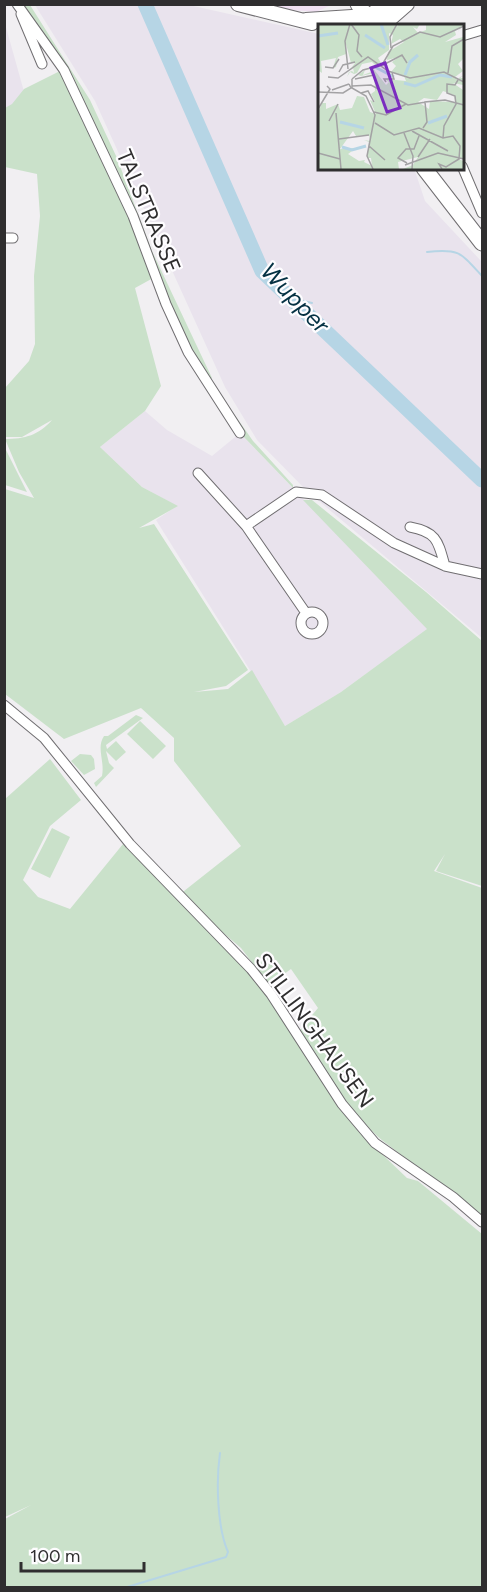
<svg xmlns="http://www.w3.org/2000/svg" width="487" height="1592" font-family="Figtree,sans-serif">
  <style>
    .commercial { fill: #f0e0f2 }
    .built { fill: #e9e3ed }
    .green { fill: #cae1ca }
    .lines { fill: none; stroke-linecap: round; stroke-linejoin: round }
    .stream { stroke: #b6d5e5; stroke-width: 2 }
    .river { stroke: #b6d5e5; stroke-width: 15 }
    .minor-casing { stroke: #706e71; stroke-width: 11 }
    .secondary-casing { stroke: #706e71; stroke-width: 16 }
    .primary-casing { stroke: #706e71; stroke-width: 17 }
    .minor { stroke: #fff; stroke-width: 9 }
    .secondary { stroke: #fff; stroke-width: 14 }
    .primary { stroke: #fff; stroke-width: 15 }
    .labels { text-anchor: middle; stroke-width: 4.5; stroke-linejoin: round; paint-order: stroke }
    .street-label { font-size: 22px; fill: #2f2e2f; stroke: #fefdff }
    .water-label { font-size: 24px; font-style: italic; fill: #043143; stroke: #fefdff }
    .inset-river { fill: none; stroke: #b6d5e5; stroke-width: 3 }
    .inset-road { fill: none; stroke: #a3a2a4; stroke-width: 1.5 }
    .view { fill: #7b2cbf; fill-opacity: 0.15; stroke: #7b2cbf; stroke-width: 3 }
    .inset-edge { fill: none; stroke: #2f2e2f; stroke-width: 3 }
  </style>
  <rect width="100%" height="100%" fill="#f1eff2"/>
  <path class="commercial" d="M 238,5 L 331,5 L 316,12 Z"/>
  <path class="built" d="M 35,5 L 189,5 L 319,34 L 319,168 L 414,168 L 425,201 L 482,262 L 482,638 L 307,491 L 257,440 L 225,387 L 95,101 Z
    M 4,20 L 28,106 L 5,122 Z
    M 145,411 L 167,430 L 212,456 L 240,433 L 428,629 L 341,692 L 285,726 L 156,520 L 177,506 L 142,487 L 100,447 Z"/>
  <path class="green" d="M 20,5 L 30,5 L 90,100 L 117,158 L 152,251 L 212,378 L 208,383 L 155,277 L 135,288 L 161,386 L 145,411 L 100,447 L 142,487 L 178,506 L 139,528 L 154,524 L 248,670 L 226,686 L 194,692 L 228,689 L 252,670 L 285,726 L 341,692 L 427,629 L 303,500 L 312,500 L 426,592 L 482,641 L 482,886 L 436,871 L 445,854 L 434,871 L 482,888 L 482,1218 C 452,1189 416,1167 383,1141 C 356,1119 315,1062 300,1030 L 318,1008 L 291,969 L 269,985 L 241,948 L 179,895 L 241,846 L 174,761 L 174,738 L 141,708 L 64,739 L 5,694 L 5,489 L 34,498 L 19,472 L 5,439 C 25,439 39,435 52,420 L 22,437 L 5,437 L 5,388 L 29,361 L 35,344 L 34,276 L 40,216 L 37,174 L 5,167 L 5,108 L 12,104 L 24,89 L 66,68 Z
    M 218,391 L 253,441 L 293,485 L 293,488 L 240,433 L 215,395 Z
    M 5,448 L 27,492 L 5,485 Z
    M 136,715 L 143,718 L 106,745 L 107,749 L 116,741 L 126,752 L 116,761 L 106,751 L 109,763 L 114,768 L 96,787 L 94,783 L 102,776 C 105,761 96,748 104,736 L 108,736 Z
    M 140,721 L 166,746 L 153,759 L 127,734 Z
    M 80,754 L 91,755 L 94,759 L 95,769 L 84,775 L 71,761 Z
    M 50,759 L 81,800 L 50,826 L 23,880 L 38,897 L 70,909 L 123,844 L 244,967 L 278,1011 L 332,1096 L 360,1133 L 407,1178 L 418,1181 L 482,1234 L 482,1587 L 5,1587 L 5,1519 L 31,1505 L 5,1517 L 5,799 Z
    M 52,828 L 70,837 L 50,878 L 31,869 Z"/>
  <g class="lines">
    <path class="stream" d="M 427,252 C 459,248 461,253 482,276
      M 291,298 L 312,303
      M 124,1588 L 226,1557 L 228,1552 C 217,1527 216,1481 220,1453"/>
    <path class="river" d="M 145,4 L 262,271 L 482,480"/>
    <g class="minor-casing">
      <path id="minor" d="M 17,4 L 64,70 L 133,216 L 166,304 L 188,352 L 240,433
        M 21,14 L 42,64
        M 462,36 L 482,30
        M 462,166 L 482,213
        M 4,238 L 13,238
        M 198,473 L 246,526
        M 410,527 C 437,532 438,541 445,566
        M301 623a11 11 0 1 1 22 0a11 11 0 1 1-22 0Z
        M 306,613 L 246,526 L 296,492 L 322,495 L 394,543 L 445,566 L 482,574
        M 4,705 L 44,738 L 130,844 L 251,969 L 271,994 L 342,1104 L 375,1143 L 453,1197 L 482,1222"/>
    </g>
    <g class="secondary-casing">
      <path id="secondary" d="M 238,4 L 312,23
        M 306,20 L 367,16 L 391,4
        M 376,26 L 391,18 L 407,4"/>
    </g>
    <g class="primary-casing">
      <path id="primary" d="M 358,4 L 373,26
        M 424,168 L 482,243"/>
    </g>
    <use href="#minor" class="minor"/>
    <use href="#secondary" class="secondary"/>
    <use href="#primary" class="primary"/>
  </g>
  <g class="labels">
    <g class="street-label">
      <text transform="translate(149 211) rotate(67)" y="8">TALSTRASSE</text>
      <text transform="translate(315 1030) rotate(54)" y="8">STILLINGHAUSEN</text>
    </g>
    <g class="water-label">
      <text transform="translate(295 298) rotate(46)" y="8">Wupper</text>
    </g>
  </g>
  <g transform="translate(318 24)">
    <rect width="146" height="146" fill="#f1eff2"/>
    <path d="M 0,0 L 79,0 L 79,3 L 80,0 L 102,0 L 99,5 L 95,3 L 100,9 L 108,6 L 108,0 L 145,0 L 140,8 L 142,4 L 137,7 L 136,4 L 138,11 L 127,18 L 145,13 L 145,35 L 140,40 L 145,47 L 137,53 L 140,56 L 142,53 L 145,52 L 142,54 L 145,54 L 145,61 L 135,59 L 145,66 L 145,135 L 141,135 L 145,137 L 145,145 L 85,145 L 95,141 L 100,133 L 80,138 L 81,145 L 0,145 L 0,89 L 4,79 L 8,79 L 8,85 L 20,80 L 22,86 L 34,84 L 39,72 L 46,73 L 52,88 L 58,90 L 52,76 L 57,78 L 53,70 L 57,67 L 56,49 L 43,52 L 40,51 L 47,46 L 45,51 L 53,48 L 54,43 L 68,61 L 71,58 L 67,55 L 88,57 L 86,52 L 73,48 L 78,42 L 74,38 L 81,33 L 69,36 L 70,28 L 86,18 L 82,15 L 73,20 L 75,11 L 71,9 L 71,26 L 60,34 L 63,39 L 58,42 L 54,38 L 44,40 L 39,49 L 36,50 L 32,48 L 29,53 L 31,48 L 34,47 L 36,49 L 35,43 L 31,47 L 37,39 L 33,39 L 28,20 L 28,30 L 20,33 L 18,43 L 15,44 L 18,34 L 3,37 L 4,49 L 0,46 ZM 125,67 L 136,71 L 137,78 L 112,77 L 111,85 L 100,78 L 106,74 L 119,76 ZM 35,107 L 38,112 L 51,111 L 52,117 L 46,116 L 51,118 L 49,134 L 53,134 L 54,142 L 46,138 L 47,136 L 41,137 L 30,130 L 38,124 L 22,125 Z" fill="#cae1ca" fill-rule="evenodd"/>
    <path class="inset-river" d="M 63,0 L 70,21M 47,11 L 67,24M 0,12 L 20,9M 57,43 L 76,53M 87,51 L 92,38 L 100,31M 86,59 L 97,62 L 122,51 L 134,53M 22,98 L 46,104M 110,99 L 129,92M 24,123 L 34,126 L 48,122"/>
    <path class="inset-road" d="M 33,0 L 41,11 L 39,27 L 44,33M 73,24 L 72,13 L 79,0M 65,41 L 84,31 L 89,39M 7,43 L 15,44 L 21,35M 30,45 L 27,17 L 32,0M 21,48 L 25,41 L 37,38M 130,49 L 134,22 L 146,15M 10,53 L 20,54 L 50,33 L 70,47 L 92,54 L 126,48 L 146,58M 34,55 L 45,46 L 64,41 L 75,22 L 102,8 L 122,13 L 146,2M 34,55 L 34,64 L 48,72 L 57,91 L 49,132 L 55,145M 37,55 L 56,51M 68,58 L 66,55 L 76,55 L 74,49M 34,62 L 53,61 L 90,81 L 108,78M 14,66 L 31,60M 0,68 L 25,69 L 33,64 L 31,60M 43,69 L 50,67 L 56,78M 0,85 L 12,65 L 9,62M 56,88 L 68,91 L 88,80M 18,89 L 23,145M 11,97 L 20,80M 57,99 L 76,111 L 101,104 L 125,114 L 135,112 L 142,122 L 141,135 L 128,143 L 121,140 L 124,145M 105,104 L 109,98 L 107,78 L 127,76 L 146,81M 94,107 L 130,127M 86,109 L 95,132 L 94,145M 125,114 L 126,102 L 138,80 L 137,72 L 129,69 L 129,60 L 137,61 L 140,56M 21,115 L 51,111M 51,122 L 67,136M 0,129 L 22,135M 100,133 L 112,115M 89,139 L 80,134 L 88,125 L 96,125 L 101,112M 87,141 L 120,129 L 146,135"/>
    <path class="view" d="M 67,39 L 82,84 L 69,88 L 53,44 Z"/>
    <rect width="146" height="146" class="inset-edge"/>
  </g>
  <rect width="487" height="1592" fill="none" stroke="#2f2e2f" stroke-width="12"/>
  <path d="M21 1562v9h123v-9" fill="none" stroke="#2f2e2f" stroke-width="3"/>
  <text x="30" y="1562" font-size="18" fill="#2f2e2f" stroke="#fefdff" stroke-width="4.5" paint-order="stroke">100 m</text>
</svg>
